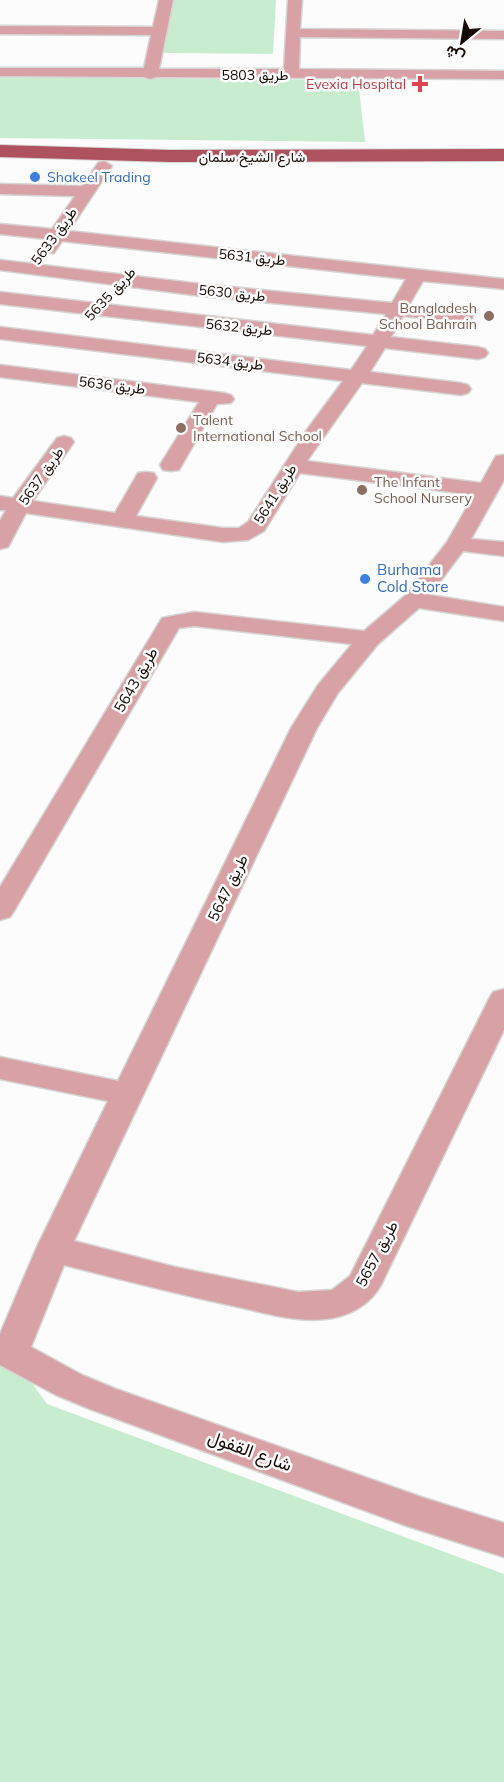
<svg xmlns="http://www.w3.org/2000/svg" width="504" height="1782" font-family="Mulish,Vazirmatn,sans-serif">
  <style>
    .green { fill: #c8ecd0 }
    .lines { fill: none; stroke-linecap: round; stroke-linejoin: round }
    .street-casing { stroke: #d7d5d4; stroke-width: 3 }
    .primary-casing { stroke: #d7d5d4; stroke-width: 2 }
    .street { fill: #d7a1a6; fill-rule: evenodd }
    .primary { fill: #ae5260; fill-rule: evenodd }
    .health-dot { fill: #e0444e; stroke: #fcfcfc; stroke-width: 2 }
    .shop-dot { fill: #3f7fe0; stroke: #fcfcfc; stroke-width: 2 }
    .education-dot { fill: #8d6e63; stroke: #fcfcfc; stroke-width: 2 }
    .labels { text-anchor: middle; stroke-width: 5; stroke-linejoin: round; paint-order: stroke }
    .far-street-label { font-size: 14px; fill: #160a04; stroke: #fcfcfc }
    .far-health-label { font-size: 14px; fill: #be3a42; stroke: #fcfcfc; text-anchor: end }
    .far-shop-label { font-size: 14px; fill: #366cbe; stroke: #fcfcfc; text-anchor: start }
    .far-education-label { font-size: 14px; fill: #785e54; stroke: #fcfcfc; text-anchor: start }
    .shop-label { font-size: 15px; fill: #366cbe; stroke: #fcfcfc; text-anchor: start }
    .street-label { font-size: 15px; fill: #160a04; stroke: #fcfcfc }
    .near-street-label { font-size: 18px; fill: #160a04; stroke: #fcfcfc }
  </style>
  <rect width="100%" height="100%" fill="#fcfcfc"/>
  <path class="green" d="M 173,0 L 276,0 L 273,54 L 163,53 Z
    M 0,77 L 358,80 L 365,142 L 0,138 Z
    M 0,1339 L 47,1404 L 504,1574 L 504,1782 L 0,1782 Z"/>
  <g class="lines">
    <g class="street-casing">
      <path id="street" d="M 159,0 L 173,0 L 159,69 L 284,69 L 288,0 L 302,0 L 300,29 L 504,31 L 504,39 L 300,37 L 299,69 L 504,71 L 504,79 L 156,77 L 150,79 L 144,77 L 0,76 L 0,68 L 144,68 L 151,35 L 0,34 L 0,26 L 153,27 Z
        M 104,161 L 112,166 L 69,231 L 504,279 L 504,289 L 423,281 L 409,305 L 464,310 L 471,312 L 473,316 L 471,320 L 464,322 L 403,316 L 391,337 L 478,347 L 485,349 L 488,353 L 485,357 L 478,359 L 385,348 L 370,372 L 461,383 L 468,385 L 471,389 L 468,393 L 461,395 L 362,383 L 307,461 L 481,483 L 496,456 L 504,455 L 504,480 L 471,539 L 504,542 L 504,556 L 463,551 L 430,595 L 504,607 L 504,621 L 419,608 L 378,644 L 338,693 L 317,728 L 74,1241 L 175,1267 L 298,1292 L 332,1290 L 350,1276 L 489,999 L 493,992 L 504,989 L 504,1030 L 381,1285 C 371,1303 353,1314 333,1318 C 300,1324 266,1313 234,1306 C 177,1294 120,1279 64,1265 L 31,1347 L 82,1375 L 116,1389 L 421,1497 L 504,1523 L 504,1557 L 404,1525 L 90,1409 L 56,1395 L 0,1365 L 0,1334 L 36,1249 L 108,1101 L 0,1079 L 0,1057 L 118,1081 L 291,728 L 318,685 L 352,644 L 194,626 L 179,628 L 14,911 L 10,917 L 0,920 L 0,887 L 162,618 L 194,612 L 364,631 L 406,595 L 447,542 L 474,495 L 300,473 L 264,531 L 248,540 L 223,542 L 26,513 L 8,547 L 0,549 L 0,521 L 6,510 L 0,510 L 0,496 L 13,498 L 57,438 L 64,436 L 71,438 L 74,442 L 33,501 L 115,513 L 138,473 L 146,472 L 154,473 L 157,478 L 136,516 L 223,528 L 239,528 L 248,522 L 306,431 L 343,381 L 0,339 L 0,327 L 351,370 L 367,346 L 0,304 L 0,292 L 373,335 L 386,314 L 201,296 L 0,270 L 0,260 L 201,284 L 392,303 L 406,279 L 62,241 L 54,253 L 42,253 L 39,249 L 46,239 L 0,234 L 0,224 L 52,229 L 75,196 L 0,194 L 0,184 L 82,186 L 98,163 Z
        M 0,365 L 224,393 L 231,395 L 234,399 L 231,403 L 217,404 L 179,470 L 171,471 L 163,470 L 160,465 L 199,402 L 0,377 Z"/>
    </g>
    <g class="primary-casing">
      <path id="primary" d="M 0,145 L 170,150 L 504,149 L 504,161 L 170,162 L 0,157 Z"/>
    </g>
    <use href="#street" class="street"/>
    <use href="#primary" class="primary"/>
  </g>
  <path class="health-dot" d="M417 75h6v6h6v6h-6v6h-6v-6h-6v-6h6z"/>
  <g class="shop-dot">
    <circle cx="35" cy="177" r="6"/>
    <circle cx="365" cy="579" r="6"/>
  </g>
  <g class="education-dot">
    <circle cx="489" cy="316" r="6"/>
    <circle cx="181" cy="428" r="6"/>
    <circle cx="362" cy="490" r="6"/>
  </g>
  <g class="labels">
    <g class="far-street-label">
      <text x="255" y="80">طريق 5803</text>
      <text x="252" y="162">شارع الشيخ سلمان</text>
      <text transform="translate(54 236) rotate(-54)" y="5">طريق 5633</text>
      <text transform="translate(252 257) rotate(6)" y="5">طريق 5631</text>
      <text transform="translate(232 293) rotate(6)" y="5">طريق 5630</text>
      <text transform="translate(110 294) rotate(-47)" y="5">طريق 5635</text>
      <text transform="translate(239 327) rotate(6)" y="5">طريق 5632</text>
      <text transform="translate(230 361) rotate(7)" y="5">طريق 5634</text>
      <text transform="translate(112 385) rotate(7)" y="5">طريق 5636</text>
      <text transform="translate(41 476) rotate(-55)" y="5">طريق 5637</text>
      <text transform="translate(275 494) rotate(-58)" y="5">طريق 5641</text>
    </g>
    <g class="far-health-label">
      <text x="406" y="89">Evexia Hospital</text>
    </g>
    <g class="far-shop-label">
      <text x="47" y="182">Shakeel Trading</text>
    </g>
    <g class="far-education-label">
      <text x="477" y="313" text-anchor="end">Bangladesh<tspan x="477" dy="16">School Bahrain</tspan></text>
      <text x="193" y="425">Talent<tspan x="193" dy="16">International School</tspan></text>
      <text x="374" y="487">The Infant<tspan x="374" dy="16">School Nursery</tspan></text>
    </g>
    <g class="shop-label">
      <text x="377" y="575">Burhama<tspan x="377" dy="17">Cold Store</tspan></text>
    </g>
    <g class="street-label">
      <text transform="translate(136 680) rotate(-60)" y="5">طريق 5643</text>
      <text transform="translate(228 888) rotate(-64)" y="5">طريق 5647</text>
      <text transform="translate(377 1254) rotate(-62)" y="5">طريق 5657</text>
    </g>
    <g class="near-street-label">
      <text transform="translate(250 1451) rotate(20)" y="6">شارع القفول</text>
    </g>
  </g>
  <g transform="translate(462 42) rotate(210)" stroke="#fcfcfc" stroke-width="4.5" paint-order="stroke">
  <path d="M0-4.5L10 22L0 15L-10 22Z" fill="#160a04"/>
  <text y="-9" font-size="16" font-weight="bold" text-anchor="middle" fill="#160a04">ش</text>
  </g>
</svg>
